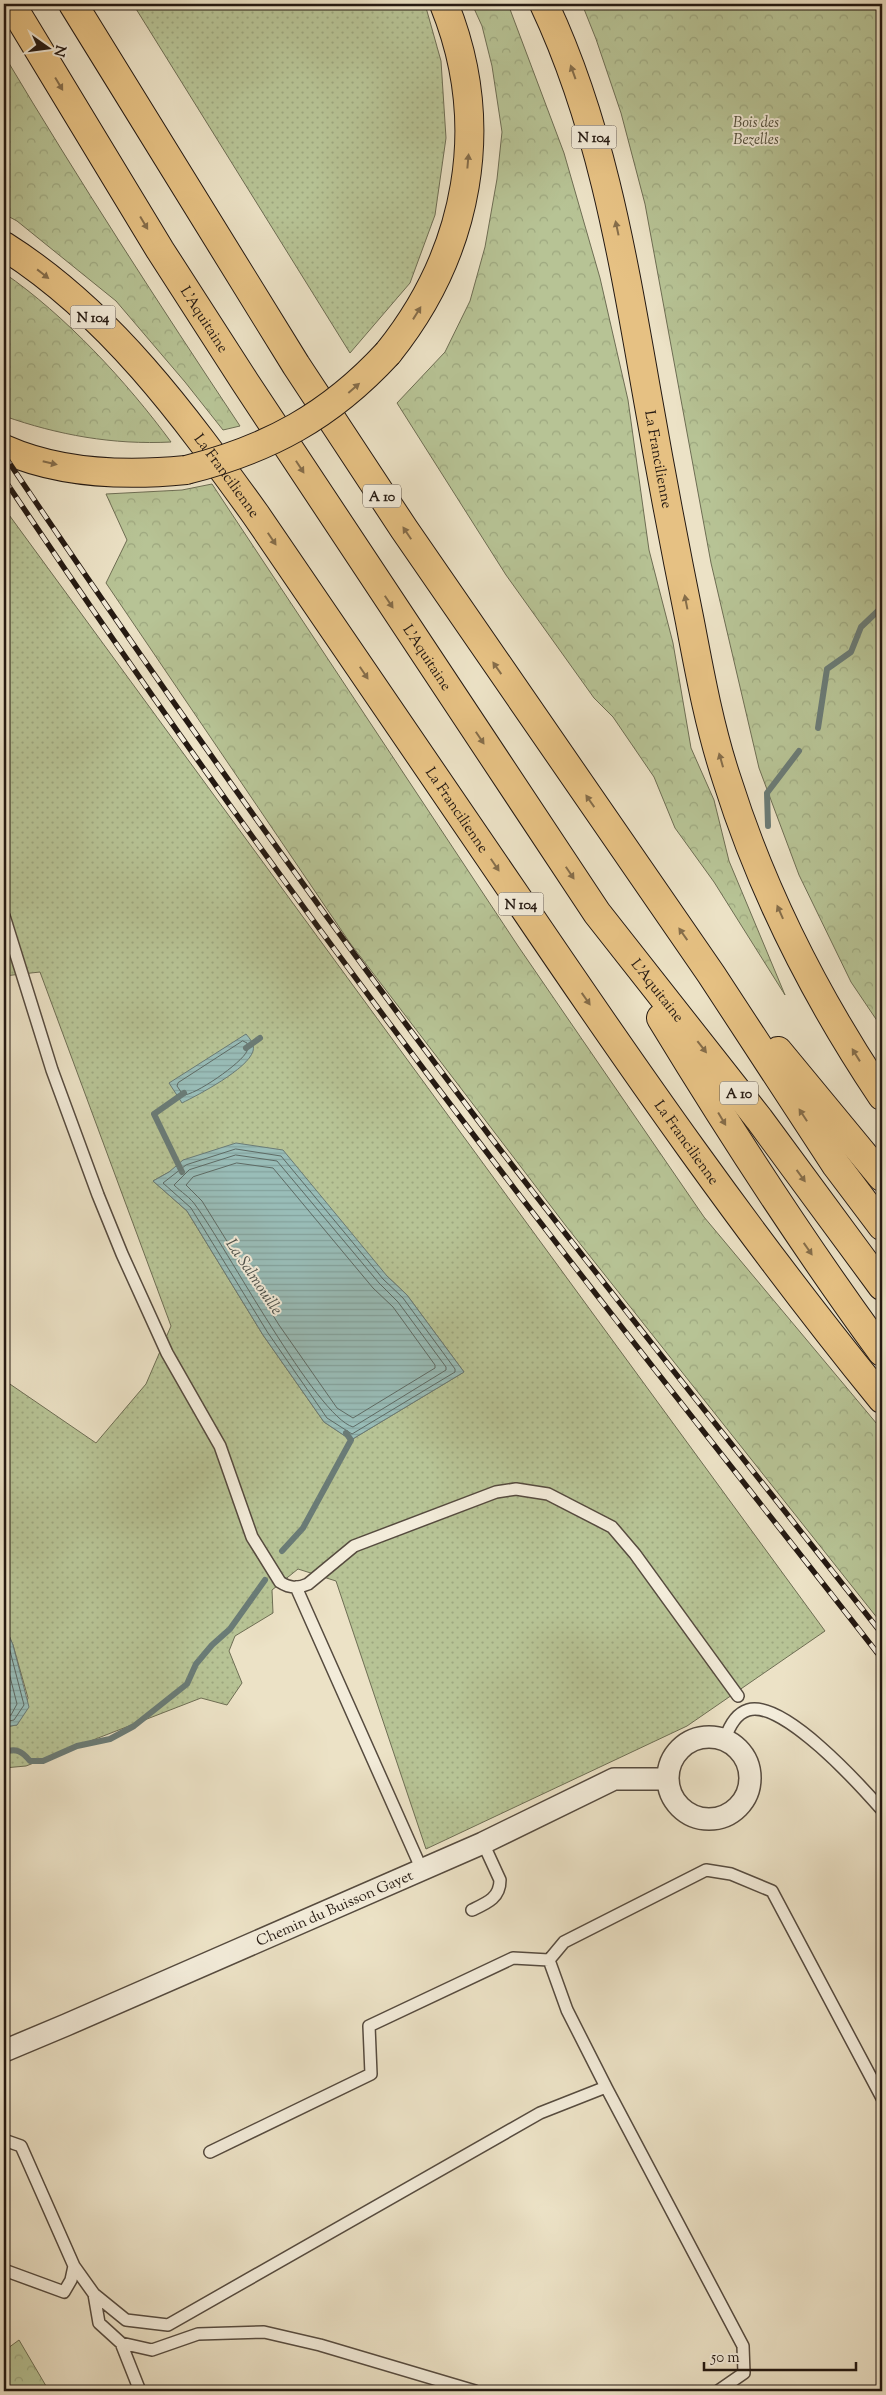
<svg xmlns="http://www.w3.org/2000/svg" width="886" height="2395" font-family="'Sorts Mill Goudy',serif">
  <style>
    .grass { fill: url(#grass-dots); stroke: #6e6e54; fill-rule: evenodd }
    .forest { fill: url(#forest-crowns); stroke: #6e6e54 }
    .water { fill: url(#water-rules); stroke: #6a7b76 }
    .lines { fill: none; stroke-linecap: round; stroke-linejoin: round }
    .shore { stroke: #5e6b65; stroke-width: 1 }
    .stream { stroke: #6a7b76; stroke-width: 6 }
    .lane-casing { stroke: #564b3f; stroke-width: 14 }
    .street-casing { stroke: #564b3f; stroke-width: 24 }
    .highway-casing { stroke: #241912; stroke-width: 30 }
    .lane { stroke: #f3ecda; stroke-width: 11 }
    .street { stroke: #f3ecda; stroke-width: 21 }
    .highway { stroke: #e6c183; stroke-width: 28 }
    .rail-casing { stroke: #241912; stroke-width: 5.5 }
    .rail { stroke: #f3ecda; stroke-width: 4; stroke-dasharray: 11; stroke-linecap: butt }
    .highway-bridge-casing { stroke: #241912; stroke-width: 30; stroke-linecap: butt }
    .highway-bridge { stroke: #e6c183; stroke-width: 28 }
    .oneway { fill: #856d4a }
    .labels { text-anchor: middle; stroke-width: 4; stroke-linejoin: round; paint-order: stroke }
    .shield { fill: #f3ecda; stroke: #62584e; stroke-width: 1 }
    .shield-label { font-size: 14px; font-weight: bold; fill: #241912 }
    .park-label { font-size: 15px; font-style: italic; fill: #504c39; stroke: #f3ecda }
    .street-label { font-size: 15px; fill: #241912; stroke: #f3ecda }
    .water-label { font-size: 16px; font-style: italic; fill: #4d524c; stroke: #f3ecda }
  </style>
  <defs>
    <pattern id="grass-dots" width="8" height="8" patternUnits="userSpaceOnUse" patternTransform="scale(1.25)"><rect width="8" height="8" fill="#b7c395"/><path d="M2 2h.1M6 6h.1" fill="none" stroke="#9da77f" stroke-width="1.8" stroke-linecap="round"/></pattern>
    <pattern id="forest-crowns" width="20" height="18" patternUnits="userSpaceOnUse" patternTransform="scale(1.25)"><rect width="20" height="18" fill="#b7c395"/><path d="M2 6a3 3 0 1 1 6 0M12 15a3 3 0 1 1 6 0" fill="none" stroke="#9da77f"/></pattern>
    <pattern id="water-rules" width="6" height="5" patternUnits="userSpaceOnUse" patternTransform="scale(1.25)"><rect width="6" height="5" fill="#99bdb8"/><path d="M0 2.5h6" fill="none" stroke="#84a29d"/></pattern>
  </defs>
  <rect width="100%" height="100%" fill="#ece2c6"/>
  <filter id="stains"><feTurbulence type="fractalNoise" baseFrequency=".004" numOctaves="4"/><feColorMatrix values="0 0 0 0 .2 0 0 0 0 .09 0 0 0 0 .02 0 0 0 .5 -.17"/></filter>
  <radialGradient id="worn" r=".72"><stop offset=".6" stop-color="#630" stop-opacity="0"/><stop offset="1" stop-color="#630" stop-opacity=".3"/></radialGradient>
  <path class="grass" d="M 133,4 L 425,4 L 441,61 L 446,138 L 435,215 L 410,283 L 350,353 Z
    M 4,508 L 825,1631 L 687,1726 L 426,1849 L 336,1581 L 298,1569 L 272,1590 L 273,1613 L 235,1636 L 229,1651 L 242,1683 L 227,1705 L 201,1698 L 26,1766 L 4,1768 L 4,1727 L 17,1725 L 28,1698 L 13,1645 L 4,1624 L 4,1380 L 96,1443 L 146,1384 L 171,1326 L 40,972 L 4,976 ZM 169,1172 L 387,1276 L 407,1295 L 464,1372 L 351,1440 L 324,1422 L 263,1335 L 187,1211 L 153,1181 Z"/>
  <path class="forest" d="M 472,4 L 508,4 L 564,153 L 600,278 L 628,400 L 649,550 L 673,643 L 691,748 L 714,800 L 729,861 L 785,995 L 714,882 L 675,828 L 654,777 L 613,717 L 594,698 L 506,575 L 397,403 L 445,352 L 470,301 L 485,247 L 497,179 L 502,132 L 492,66 L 482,26 Z
    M 582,4 L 882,4 L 882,1028 L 851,982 L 799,875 L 759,768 L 711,563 L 645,204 L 621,113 L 596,39 Z
    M 4,55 C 79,181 159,304 240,426 L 223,430 L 185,382 L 116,301 L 17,221 L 4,214 Z
    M 4,273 C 65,315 127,382 171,442 C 113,445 58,435 4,416 Z
    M 212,484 L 518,946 L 704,1217 L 882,1430 L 882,1624 L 566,1226 L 350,943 L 106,583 L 127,540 L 106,494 L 182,490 Z
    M 19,2340 L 49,2391 L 4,2391 L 4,2351 Z"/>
  <path class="water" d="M 246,1034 C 250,1039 255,1044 253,1051 C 248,1069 198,1095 182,1103 L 169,1083 Z
    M 236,1143 L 283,1150 L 387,1276 L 407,1295 L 464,1372 L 351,1440 L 324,1422 L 263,1335 L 187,1211 L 153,1181 L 169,1172 L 183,1160 Z
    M 4,1624 L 13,1645 L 29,1707 L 17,1725 L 4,1727 Z"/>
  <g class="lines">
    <path class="shore" d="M 243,1041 L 247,1043 C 248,1046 248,1048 247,1051 C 242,1063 194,1096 183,1095 L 177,1086 L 178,1083 Z
      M 236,1149 L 281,1156 L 383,1279 L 403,1298 L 455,1369 L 455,1372 L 352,1434 L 327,1418 L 268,1333 L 191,1208 L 163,1183 L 186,1165 Z
      M 236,1155 L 277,1161 L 379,1283 L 398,1302 L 446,1367 L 446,1370 L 353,1427 C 316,1416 225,1245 196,1206 C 191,1198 181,1192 174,1185 L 189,1170 Z
      M 237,1163 L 273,1168 L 373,1288 L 393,1307 L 435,1365 L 435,1368 L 353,1418 L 337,1408 L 279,1325 L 202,1201 L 186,1185 L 193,1177 Z
      M 4,1636 L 9,1647 L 24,1705 L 14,1720 L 4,1722
      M 4,1653 L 17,1704 L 11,1715 L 4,1716"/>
    <path class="stream" d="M 818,728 L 827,669 L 851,652 L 861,627 L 882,607
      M 768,826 L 767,793 L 799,751
      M 246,1048 L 260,1038
      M 182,1172 L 154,1114 L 184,1093
      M 282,1551 L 303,1528 L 351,1440 L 346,1433
      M 4,1752 C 16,1748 22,1751 30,1761 L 43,1761 L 77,1746 L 110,1739 L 134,1726 L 187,1684 L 196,1664 L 212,1645 L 230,1629 L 265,1580"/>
    <g class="lane-casing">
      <path id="lane" d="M 4,916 L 52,1070 L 98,1195 L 122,1254 L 167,1353 L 220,1446 L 252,1537 L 280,1582 C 289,1588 297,1589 308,1584 L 354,1546 L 496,1492 L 516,1489 L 548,1494 L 612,1527 L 635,1554 L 738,1696
        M 296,1587 L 422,1870
        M 725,1739 C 729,1727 735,1714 748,1710 C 783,1699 861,1786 882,1810
        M 472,1910 C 487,1903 500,1898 500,1880 L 483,1843
        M 606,2087 L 567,2010 L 549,1960 L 564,1942 L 706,1870 L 731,1874 L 772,1891 L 882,2098
        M 4,2140 L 21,2146 L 74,2266 L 71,2280 L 64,2292 L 4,2270
        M 210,2152 L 371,2074 L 369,2026 L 513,1958 L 549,1960
        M 74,2266 L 94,2294 L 126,2320 L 168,2325 L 540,2113 L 606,2087 L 743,2346 L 744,2373 L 718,2391
        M 94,2294 L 99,2323 L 121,2343 L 152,2350 L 198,2334 L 264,2332 L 320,2345 L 475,2391
        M 121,2343 L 140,2391"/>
    </g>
    <g class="street-casing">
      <g id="street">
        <circle cx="709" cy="1778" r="41"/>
        <path id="s1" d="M 4,2051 L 66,2025 L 483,1843 L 614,1779 L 667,1779"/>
      </g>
    </g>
    <g class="highway-casing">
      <g id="highway">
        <path id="s2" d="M 11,4 L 160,250 L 245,382 L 597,913 L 759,1119 L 882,1286"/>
        <path d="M 73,4 L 296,365 L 404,529 L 711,974 L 836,1165 L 882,1226"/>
        <path id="s3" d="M 544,4 C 603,129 624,265 648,400 C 661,474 675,548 690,622 C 700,675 710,729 727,780 C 762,891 817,999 882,1096"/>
        <path id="s4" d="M 4,246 C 110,313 184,415 256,515 C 342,641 428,767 514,893 C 631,1066 750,1237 882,1399"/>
        <path d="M 388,353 C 469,252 493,125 444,4"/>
        <path d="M 4,449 C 60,474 126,476 186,470"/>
        <path d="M 661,1018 C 731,1133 803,1244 882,1352"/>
        <path d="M 778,1051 L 882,1177"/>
      </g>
    </g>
    <use href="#lane" class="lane"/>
    <use href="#street" class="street"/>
    <use href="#highway" class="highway"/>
    <g class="rail-casing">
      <path id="rail" d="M 4,455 C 159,686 321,913 489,1135 C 618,1303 751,1468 882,1634
        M 4,479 C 156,706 316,929 482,1146 C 613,1319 749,1488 882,1659"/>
    </g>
    <use href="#rail" class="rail"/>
    <g class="highway-bridge-casing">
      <path id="highway-bridge" d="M 186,470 C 269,449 330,416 388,353"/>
    </g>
    <use href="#highway-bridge" class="highway-bridge"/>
  </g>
  <defs><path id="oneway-solid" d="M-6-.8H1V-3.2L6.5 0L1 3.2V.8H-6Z" transform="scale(1.25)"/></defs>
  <g class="oneway">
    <use href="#oneway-solid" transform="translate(573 72) rotate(-110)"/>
    <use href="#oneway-solid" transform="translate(59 84) rotate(59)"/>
    <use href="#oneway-solid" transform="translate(468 161) rotate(-85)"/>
    <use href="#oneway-solid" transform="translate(144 223) rotate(59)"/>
    <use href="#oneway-solid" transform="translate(617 228) rotate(-102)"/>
    <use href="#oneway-solid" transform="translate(43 274) rotate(38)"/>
    <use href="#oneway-solid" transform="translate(417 313) rotate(-58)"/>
    <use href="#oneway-solid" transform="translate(354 388) rotate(-41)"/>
    <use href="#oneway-solid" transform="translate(50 463) rotate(13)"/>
    <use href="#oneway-solid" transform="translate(300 467) rotate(57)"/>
    <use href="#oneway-solid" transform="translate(407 533) rotate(-124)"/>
    <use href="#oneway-solid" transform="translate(272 539) rotate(56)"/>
    <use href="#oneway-solid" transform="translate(389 602) rotate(56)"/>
    <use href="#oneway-solid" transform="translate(686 602) rotate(-101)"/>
    <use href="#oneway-solid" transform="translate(497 668) rotate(-125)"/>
    <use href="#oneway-solid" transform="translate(364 673) rotate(56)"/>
    <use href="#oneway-solid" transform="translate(480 738) rotate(56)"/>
    <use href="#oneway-solid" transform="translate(721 760) rotate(-106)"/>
    <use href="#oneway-solid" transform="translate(590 801) rotate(-125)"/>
    <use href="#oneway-solid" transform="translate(495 865) rotate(56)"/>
    <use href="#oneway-solid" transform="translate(570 873) rotate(56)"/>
    <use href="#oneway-solid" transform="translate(780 912) rotate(-114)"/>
    <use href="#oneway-solid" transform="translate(683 934) rotate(-125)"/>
    <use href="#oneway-solid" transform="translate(586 999) rotate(55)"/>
    <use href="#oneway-solid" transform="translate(702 1047) rotate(52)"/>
    <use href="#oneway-solid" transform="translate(856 1055) rotate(-122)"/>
    <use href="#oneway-solid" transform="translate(803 1115) rotate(-123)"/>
    <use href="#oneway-solid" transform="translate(722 1119) rotate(59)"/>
    <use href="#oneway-solid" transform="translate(801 1176) rotate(54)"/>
    <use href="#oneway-solid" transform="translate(808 1249) rotate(55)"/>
  </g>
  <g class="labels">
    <g class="shield">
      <rect x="571.5" y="125.5" width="45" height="23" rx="4"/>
      <rect x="70.5" y="305.5" width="45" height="23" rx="4"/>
      <rect x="363" y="484.5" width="38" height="23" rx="4"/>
      <rect x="498.5" y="892.5" width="45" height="23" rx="4"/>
      <rect x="720" y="1081.5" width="38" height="23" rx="4"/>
    </g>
    <g class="shield-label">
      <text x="594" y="142">N 104</text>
      <text x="93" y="322">N 104</text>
      <text x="382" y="501">A 10</text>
      <text x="521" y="909">N 104</text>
      <text x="739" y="1098">A 10</text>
    </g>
    <g class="park-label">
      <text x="756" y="127">Bois des<tspan x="756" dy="17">Bezelles</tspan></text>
    </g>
    <g class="street-label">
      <text dy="5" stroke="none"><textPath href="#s2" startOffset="370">L'Aquitaine</textPath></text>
      <text dy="5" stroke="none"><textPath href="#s3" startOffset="471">La Francilienne</textPath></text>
      <text dy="5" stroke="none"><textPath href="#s4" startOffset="322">La Francilienne</textPath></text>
      <text dy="5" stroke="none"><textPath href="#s2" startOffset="775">L'Aquitaine</textPath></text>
      <text dy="5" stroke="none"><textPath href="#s4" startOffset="728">La Francilienne</textPath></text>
      <text dy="5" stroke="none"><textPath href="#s2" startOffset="1180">L'Aquitaine</textPath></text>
      <text dy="5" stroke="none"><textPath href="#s4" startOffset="1132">La Francilienne</textPath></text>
      <text dy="5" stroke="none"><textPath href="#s1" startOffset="360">Chemin du Buisson Gayet</textPath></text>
    </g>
    <g class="water-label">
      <text transform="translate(255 1276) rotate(56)" y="6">La Salmouille</text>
    </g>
  </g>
  <rect width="886" height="2395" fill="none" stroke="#ece2c6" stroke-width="20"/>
  <rect x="5" y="5" width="876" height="2385" fill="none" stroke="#241912" stroke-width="2.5"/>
  <rect x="10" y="10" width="866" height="2375" fill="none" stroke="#241912"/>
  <g transform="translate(48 48) rotate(104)" stroke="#f3ecda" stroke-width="4" paint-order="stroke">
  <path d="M0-4L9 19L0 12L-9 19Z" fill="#241912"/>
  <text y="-8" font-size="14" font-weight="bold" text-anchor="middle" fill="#241912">N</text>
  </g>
  <path d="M704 2362v8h152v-8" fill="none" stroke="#241912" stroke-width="2.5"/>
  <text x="711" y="2362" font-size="15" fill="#241912" stroke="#f3ecda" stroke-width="4" paint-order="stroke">50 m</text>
  <rect width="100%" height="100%" filter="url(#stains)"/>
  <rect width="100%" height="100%" fill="url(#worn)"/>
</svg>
